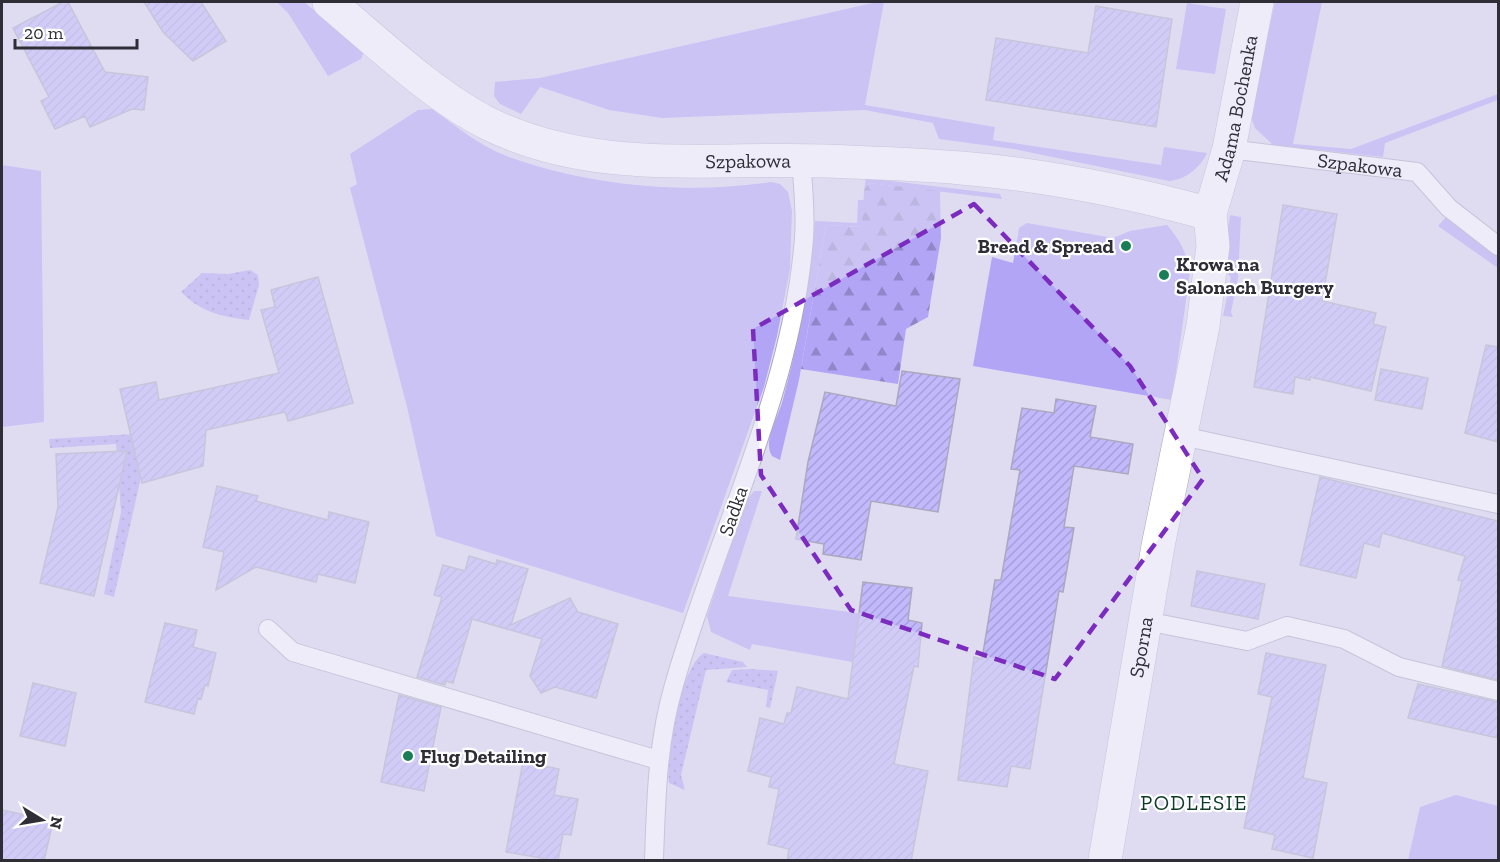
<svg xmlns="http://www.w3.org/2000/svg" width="1500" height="862" font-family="'Zilla Slab',serif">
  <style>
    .green { fill: #b2a5f6 }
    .forest { fill: url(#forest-firs) }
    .garden { fill: url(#garden-dots) }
    .building { fill: url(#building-hatch); stroke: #aba8bd; stroke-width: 1.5 }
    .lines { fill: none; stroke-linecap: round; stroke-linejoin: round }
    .lane-casing { stroke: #a9a7bb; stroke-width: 20 }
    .street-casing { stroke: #a9a7bb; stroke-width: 34 }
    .lane { stroke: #fff; stroke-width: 18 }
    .street { stroke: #fff; stroke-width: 33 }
    .marked { fill: none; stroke: #7b2cbf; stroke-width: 4.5; stroke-dasharray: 12 8; stroke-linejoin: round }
    .poi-dot { fill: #197d56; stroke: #fff; stroke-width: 2 }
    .labels { text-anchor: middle; stroke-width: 4.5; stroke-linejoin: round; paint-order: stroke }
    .street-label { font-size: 20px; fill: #2f2e37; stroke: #fff }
    .poi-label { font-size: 20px; font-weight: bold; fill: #2f2e37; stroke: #fff; text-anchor: start }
    .neighbourhood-label { font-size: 21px; letter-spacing: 1.5px; fill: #0c3a27; stroke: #fff }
  </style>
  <defs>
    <pattern id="forest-firs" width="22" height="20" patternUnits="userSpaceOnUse" patternTransform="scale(1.5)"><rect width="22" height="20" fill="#b2a5f6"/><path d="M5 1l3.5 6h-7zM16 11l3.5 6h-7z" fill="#9187c8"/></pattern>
    <pattern id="garden-dots" width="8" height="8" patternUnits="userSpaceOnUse" patternTransform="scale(1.5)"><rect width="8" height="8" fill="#b2a5f6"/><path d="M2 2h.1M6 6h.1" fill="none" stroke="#9187c8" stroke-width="1.8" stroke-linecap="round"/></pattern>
    <pattern id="building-hatch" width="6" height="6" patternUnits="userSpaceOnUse" patternTransform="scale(1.5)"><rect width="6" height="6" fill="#c2b9fc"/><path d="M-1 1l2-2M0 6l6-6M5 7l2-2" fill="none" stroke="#a79fd9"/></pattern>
  </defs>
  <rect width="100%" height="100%" fill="#dfdcf2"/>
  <path class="green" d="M 277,2 L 304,2 L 364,51 L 361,59 L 328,76 L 288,13 Z
    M 877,2 L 884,2 L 865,105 L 995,127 L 993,140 L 1161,165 L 1164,147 L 1207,153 C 1201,167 1185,180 1169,181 L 1014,149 L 939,139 L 933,123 L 865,110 L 662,118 L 609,110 L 540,87 L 521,114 L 500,104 L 494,96 L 495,82 L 540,78 Z
    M 1275,2 L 1322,2 L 1293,144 L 1351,149 L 1498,94 L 1498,100 L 1385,143 L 1383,157 L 1273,145 L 1255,128 L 1250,114 Z
    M 1187,3 L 1226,9 L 1215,74 L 1176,69 Z
    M 432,109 C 456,126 481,147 509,157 C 591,186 685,195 771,182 L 780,184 L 788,192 L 792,211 L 790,269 L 777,336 L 764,387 L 683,613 L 436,536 L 407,407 L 350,188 L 357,184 L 350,154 L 418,110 Z
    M 2,165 L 41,171 L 44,422 L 2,427 Z
    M 866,178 L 1000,194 L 1002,199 L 869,183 L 864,190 Z
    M 858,200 L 864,200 L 863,227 L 826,225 L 799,380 L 780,460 L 772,456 C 762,440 779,417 783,399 C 799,340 810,282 815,221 L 857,223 Z
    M 1230,215 L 1241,217 L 1238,278 L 1231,312 L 1233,317 L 1223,316 L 1231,277 C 1217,265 1228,232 1230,215 Z
    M 1447,216 L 1498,256 L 1498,268 L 1438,226 Z
    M 1027,223 L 1113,238 L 1130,231 L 1167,225 C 1180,240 1187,253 1190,272 L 1172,400 L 973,366 L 992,257 L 1013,263 L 1019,228 Z
    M 754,491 L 762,491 L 728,596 L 887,617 L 880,667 L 752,644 L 750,650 L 711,632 L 707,616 L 746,501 Z
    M 1456,795 L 1498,806 L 1498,860 L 1408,860 L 1420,807 Z"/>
  <path class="forest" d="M 869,183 L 940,191 L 941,238 L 928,317 L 906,329 L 898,384 L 801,369 L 826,225 L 862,227 L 864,190 Z"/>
  <path class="garden" d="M 250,270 L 258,275 L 259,285 L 249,320 C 222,317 201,312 181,292 L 202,273 L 228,274 Z
    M 151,433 L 114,597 L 104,594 L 121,512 L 116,444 L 50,448 L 49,439 Z
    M 704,653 L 743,662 L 747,667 L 706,670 L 681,775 L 685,790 L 669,783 C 665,756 680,667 704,653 Z
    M 751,669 L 778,671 L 770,708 L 766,707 L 768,690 L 726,682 L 732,670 Z"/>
  <path class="building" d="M 63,2 L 68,2 L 105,72 L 148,77 L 144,110 L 132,109 L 90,127 L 85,116 L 55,129 L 41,101 L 49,97 L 13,28 Z
    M 144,2 L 201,2 L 226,41 L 193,61 L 163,32 Z
    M 1096,6 L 1172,19 L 1156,127 L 986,100 L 996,38 L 1088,53 Z
    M 1283,205 L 1337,214 L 1322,301 L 1376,313 L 1373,324 L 1386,327 L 1371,391 L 1310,377 L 1310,380 L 1295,377 L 1293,394 L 1254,387 Z
    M 318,277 L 353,403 L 288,421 L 285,412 L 206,430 L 203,466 L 142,483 L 120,389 L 156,382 L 159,400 L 279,373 L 261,310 L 275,307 L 271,290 Z
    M 1486,345 L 1498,347 L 1498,442 L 1465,433 Z
    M 1381,369 L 1428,378 L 1422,409 L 1375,400 Z
    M 902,371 L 960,379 L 938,512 L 871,501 L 861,560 L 823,554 L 824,544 L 796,539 L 808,462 L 825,392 L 896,406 Z
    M 1056,399 L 1096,406 L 1090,437 L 1133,444 L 1128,474 L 1074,466 L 1064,527 L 1074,528 L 1063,592 L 1059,591 L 1030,769 L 1011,766 L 1007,787 L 958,780 L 974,657 L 982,659 L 995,580 L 1001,580 L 1020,470 L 1011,469 L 1022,408 L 1054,413 Z
    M 127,451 L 94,596 L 40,583 L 58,507 L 56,454 Z
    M 1320,477 L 1498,521 L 1498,680 L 1442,666 L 1462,581 L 1458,580 L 1465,556 L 1382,533 L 1379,547 L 1364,543 L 1356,578 L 1300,565 Z
    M 217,486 L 258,496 L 256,501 L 289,510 L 328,520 L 329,512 L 369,522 L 355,583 L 318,574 L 316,582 L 256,567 L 216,590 L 224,552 L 203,547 Z
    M 469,556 L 496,564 L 497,560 L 528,569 L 511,625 L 570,598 L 578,612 L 618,624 L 596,698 L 555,687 L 541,693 L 530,676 L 542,639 L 472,619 L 453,683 L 446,681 L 445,685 L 417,677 L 442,597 L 434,595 L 443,565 L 465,571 Z
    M 1197,571 L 1265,584 L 1258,619 L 1191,606 Z
    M 863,582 L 912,588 L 908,620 L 922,623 L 918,667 L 914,666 L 894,764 L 928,771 L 911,861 L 787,861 L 789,849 L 768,844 L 779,789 L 769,787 L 771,777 L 748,771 L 760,718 L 784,724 L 787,713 L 791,713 L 797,687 L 848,699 Z
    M 165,623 L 197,630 L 193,647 L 216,653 L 208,686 L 205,685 L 201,699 L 198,698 L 194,714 L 145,702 Z
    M 1266,653 L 1326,665 L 1303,778 L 1327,783 L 1313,858 L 1272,849 L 1275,835 L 1244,828 L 1272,697 L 1258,694 Z
    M 33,683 L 76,693 L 65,746 L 20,736 Z
    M 1418,684 L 1498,702 L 1498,738 L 1408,718 Z
    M 399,695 L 441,707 L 424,791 L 381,782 Z
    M 523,762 L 559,769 L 554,795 L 578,799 L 571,835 L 563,834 L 558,861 L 506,852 Z
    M 2,810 L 53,821 L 44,861 L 2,861 Z"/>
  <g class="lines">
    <g class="lane-casing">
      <g id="lane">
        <path id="s1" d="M 1229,149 L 1417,172 L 1449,208 L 1498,246"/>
        <path d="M 1182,436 L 1498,504"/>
        <path d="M 1146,621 L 1247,641 L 1287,626 L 1344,639 L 1399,667 L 1498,691"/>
        <path d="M 268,629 L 293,652 L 658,760"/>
        <path d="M 654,860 C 656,801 657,743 674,685 C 716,536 792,394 804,238 C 806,212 803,186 801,160"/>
      </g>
    </g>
    <g class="street-casing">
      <g id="street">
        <path id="s2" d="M 329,2 C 377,42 433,96 489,124 C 596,176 712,157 826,161 C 871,163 916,164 961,168 C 1045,175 1130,192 1210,214"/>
        <path id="s3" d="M 1105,860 L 1158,546 L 1203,326 L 1213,246 L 1210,214 L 1229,149 L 1257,2"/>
      </g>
    </g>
    <use href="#lane" class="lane"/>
    <use href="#street" class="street"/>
  </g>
  <path d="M0 0H1500V862H0ZM 974,204 L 1130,366 L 1203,479 L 1055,679 L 851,610 L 761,475 L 753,329 Z" fill="#dfdcf2" fill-opacity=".55" fill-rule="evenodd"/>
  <path class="marked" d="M 974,204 L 1130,366 L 1203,479 L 1055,679 L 851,610 L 761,475 L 753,329 Z"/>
  <g class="poi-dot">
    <circle cx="1126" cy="246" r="6"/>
    <circle cx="1164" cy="275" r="6"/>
    <circle cx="408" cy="756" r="6"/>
  </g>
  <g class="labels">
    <g class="street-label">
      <text dy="7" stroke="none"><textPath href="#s3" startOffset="765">Adama Bochenka</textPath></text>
      <text dy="7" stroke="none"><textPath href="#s2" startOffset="466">Szpakowa</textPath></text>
      <text dy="7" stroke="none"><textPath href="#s1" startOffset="132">Szpakowa</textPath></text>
      <text transform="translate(733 511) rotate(-71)" y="7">Sadka</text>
      <text dy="7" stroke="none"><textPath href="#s3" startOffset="216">Sporna</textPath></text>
    </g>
    <g class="poi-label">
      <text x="1114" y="253" text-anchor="end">Bread &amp; Spread</text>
      <text x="1176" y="271">Krowa na<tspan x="1176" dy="23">Salonach Burgery</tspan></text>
      <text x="420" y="763">Flug Detailing</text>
    </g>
    <g class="neighbourhood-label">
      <text x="1194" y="810">PODLESIE</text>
    </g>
  </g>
  <rect width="1500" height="862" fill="none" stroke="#2f2e37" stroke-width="6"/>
  <g transform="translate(42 820) rotate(101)" stroke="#ffffff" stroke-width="4.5" paint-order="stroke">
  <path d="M0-4.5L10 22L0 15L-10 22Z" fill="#2f2e37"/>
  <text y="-9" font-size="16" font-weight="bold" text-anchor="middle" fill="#2f2e37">N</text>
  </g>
  <path d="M15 39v9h122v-9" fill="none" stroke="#2f2e37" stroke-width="3"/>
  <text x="24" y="39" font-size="18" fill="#2f2e37" stroke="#ffffff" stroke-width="4.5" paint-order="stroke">20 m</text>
</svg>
